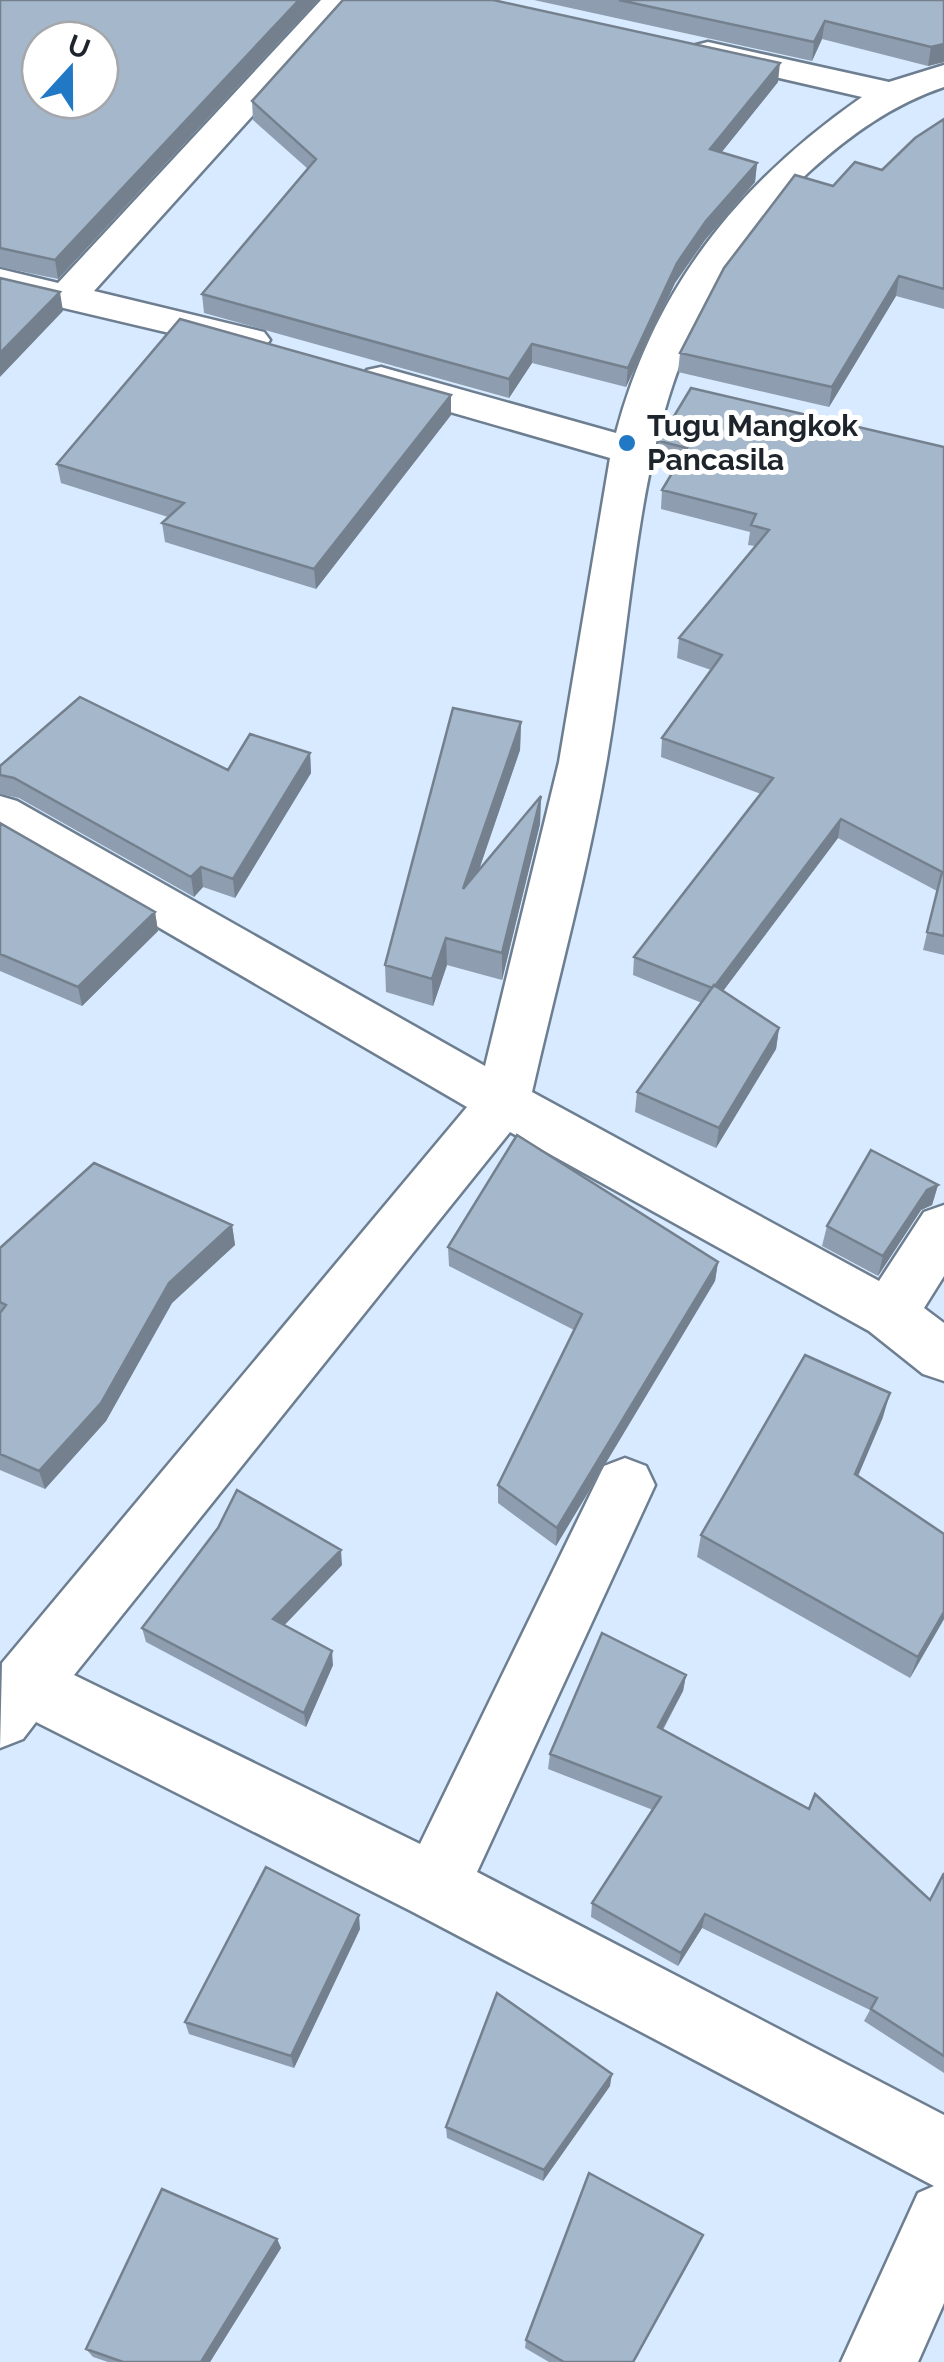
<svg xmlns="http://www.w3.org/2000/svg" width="944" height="2362" font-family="Raleway,sans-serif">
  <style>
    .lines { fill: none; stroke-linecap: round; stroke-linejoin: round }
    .minor-casing { stroke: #6d7e90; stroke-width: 5 }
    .minor { fill: #fff; fill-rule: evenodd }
    .wall { fill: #8e9daf }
    .shaded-wall { fill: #74808e }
    .building { fill: #a5b7cb; stroke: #74808e; stroke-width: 2.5; fill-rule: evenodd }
    .poi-dot { fill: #2178c5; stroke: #fff; stroke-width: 4 }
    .labels { text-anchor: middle; stroke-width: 10; stroke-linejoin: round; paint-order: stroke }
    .far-poi-label { font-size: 30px; font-weight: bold; fill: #1d242c; stroke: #fff; text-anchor: start }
  </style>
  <rect width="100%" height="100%" fill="#d7eaff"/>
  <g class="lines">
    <g class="minor-casing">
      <path id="minor" d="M 321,0 L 357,0 L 94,291 L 264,332 L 270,340 L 264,348 L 250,352 L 0,293 L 0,269 L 58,283 Z
        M 708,42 L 889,82 L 944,65 L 944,87 C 893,104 850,135 810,171 C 632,334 645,539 607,759 C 588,871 557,982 532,1092 L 879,1281 L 924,1212 L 944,1205 L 944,1276 L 924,1308 L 944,1323 L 944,1381 L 923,1374 L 869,1331 L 510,1132 L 74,1675 L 420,1844 L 604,1466 L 625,1458 L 646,1466 L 655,1485 L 477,1872 L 944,2115 L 944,2303 L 918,2362 L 841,2362 L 918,2193 L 934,2186 L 411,1911 L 36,1722 L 23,1739 L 0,1748 L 2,1663 L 467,1107 L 0,835 L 0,796 L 17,801 L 485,1066 L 559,762 L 610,458 L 367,388 L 361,379 L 367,370 L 381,367 L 616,433 C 655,286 739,183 862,97 L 696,59 L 691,52 L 696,45 Z"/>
    </g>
    <use href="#minor" class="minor"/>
  </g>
  <path class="wall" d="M 0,0 L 318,0 L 58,279 L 0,267 Z
    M 534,0 L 944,0 L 944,62 L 928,66 L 822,39 L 812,61 Z
    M 778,82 L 721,153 L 757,163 L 755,182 L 705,240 L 675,283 L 626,387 L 532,363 L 509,398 L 204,313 L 202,294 L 308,169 L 253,120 L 252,101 Z
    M 944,119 L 944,309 L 896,296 L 829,407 L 678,372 L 680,353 L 833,186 L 882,170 Z
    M 451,395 L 451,415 L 316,589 L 165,542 L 162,523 L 168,517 L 61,483 L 57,464 Z
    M 659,441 L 944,447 L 944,955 L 923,950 L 937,891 L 838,838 L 723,991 L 779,1028 L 776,1049 L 716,1148 L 635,1112 L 637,1092 L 702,1003 L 633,975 L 634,957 L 761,794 L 661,757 L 662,738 L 711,670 L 677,658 L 679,638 L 755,546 L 748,545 L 750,532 L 661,509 L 662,490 L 677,465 L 658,460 Z
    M 521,722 L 520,750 L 479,870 L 541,796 L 540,824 L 502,980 L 447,965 L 433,1006 L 386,992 L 385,965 Z
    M 310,753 L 311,773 L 235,898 L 203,887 L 194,897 L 19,798 L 0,794 L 0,766 L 228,770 Z
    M 0,823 L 155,912 L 158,931 L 82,1006 L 0,971 Z
    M 938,1185 L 932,1205 L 921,1210 L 878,1276 L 822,1246 L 827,1226 Z
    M 232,1225 L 235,1245 L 172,1303 L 106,1421 L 45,1489 L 0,1470 L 0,1248 Z
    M 448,1247 L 718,1262 L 715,1281 L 556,1546 L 498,1503 L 498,1485 L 574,1330 L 449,1266 Z
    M 883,1417 L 858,1476 L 944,1534 L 944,1619 L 910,1678 L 697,1557 L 701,1535 Z
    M 342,1565 L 284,1625 L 333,1665 L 306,1727 L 146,1642 L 142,1628 Z
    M 686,1675 L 683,1691 L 663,1730 L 930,1900 L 944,1873 L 944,2073 L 864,2021 L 870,2010 L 702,1928 L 678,1966 L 591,1917 L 592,1903 L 653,1810 L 548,1769 L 550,1754 Z
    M 360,1929 L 294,2068 L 189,2034 L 185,2022 Z
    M 610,2086 L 543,2181 L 447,2138 L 446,2127 Z
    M 277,2239 L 281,2248 L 210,2362 L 108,2362 L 93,2357 L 86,2349 Z
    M 699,2245 L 634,2362 L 549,2362 L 525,2348 L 526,2340 Z"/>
  <path class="shaded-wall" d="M 299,0 L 318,0 L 58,279 L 55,260 Z
    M 825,21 L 822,39 L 812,61 L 814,42 Z
    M 944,44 L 944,62 L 928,66 L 931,47 Z
    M 780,63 L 778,82 L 708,169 L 710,149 Z
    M 757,163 L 755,182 L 705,240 L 675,283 L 626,387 L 628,368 L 677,263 L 706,221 Z
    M 899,276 L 896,296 L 829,407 L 832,387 Z
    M 60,292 L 63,311 L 0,377 L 0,353 Z
    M 532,344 L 532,363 L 509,398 L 509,379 Z
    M 451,395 L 451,415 L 316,589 L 314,569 Z
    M 521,722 L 520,750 L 463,916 L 463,889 Z
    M 310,753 L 311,773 L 235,898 L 233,879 Z
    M 541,796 L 540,824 L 502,980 L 502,953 Z
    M 841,819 L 838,838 L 711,1007 L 714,988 Z
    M 201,867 L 203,887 L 194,897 L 191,877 Z
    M 155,912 L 158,931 L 82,1006 L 78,987 Z
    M 446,938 L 447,965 L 433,1006 L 432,979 Z
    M 779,1028 L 776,1049 L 716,1148 L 719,1128 Z
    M 938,1185 L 932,1205 L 921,1210 L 878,1276 L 883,1256 L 927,1190 Z
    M 232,1225 L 235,1245 L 172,1303 L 106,1421 L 45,1489 L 39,1471 L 169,1283 Z
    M 718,1262 L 715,1281 L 556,1546 L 557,1528 Z
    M 890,1393 L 883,1417 L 849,1497 L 855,1474 Z
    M 341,1550 L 342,1565 L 276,1634 L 273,1619 Z
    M 944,1612 L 944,1619 L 910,1678 L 918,1657 Z
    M 332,1651 L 333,1665 L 306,1727 L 304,1713 Z
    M 686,1675 L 683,1691 L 655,1743 L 658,1727 Z
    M 705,1914 L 702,1928 L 678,1966 L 681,1953 Z
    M 359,1915 L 360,1929 L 294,2068 L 291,2056 Z
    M 612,2074 L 610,2086 L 543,2181 L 544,2170 Z
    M 703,2235 L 634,2362 L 633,2362 Z
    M 277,2239 L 281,2248 L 210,2362 L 201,2362 Z"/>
  <path class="building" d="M 0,0 L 299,0 L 55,260 L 0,248 ZM 40,40 L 100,40 L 100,100 L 40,100 Z
    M 343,0 L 493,0 L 780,63 L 710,149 L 757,163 L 706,221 L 677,263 L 628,368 L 532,344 L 509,379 L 202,294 L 316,159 L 252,101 Z
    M 619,0 L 944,0 L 944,44 L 931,47 L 825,21 L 814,42 Z
    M 944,119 L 944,289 L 899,276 L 832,387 L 680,353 L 724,268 L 795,175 L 833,186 L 855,162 L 882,170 L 915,138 Z
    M 0,278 L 60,292 L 0,353 Z
    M 180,319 L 451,395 L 314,569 L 162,523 L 184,503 L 57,464 Z
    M 691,388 L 944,447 L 944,936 L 927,932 L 942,872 L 841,819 L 715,986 L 714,985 L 712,988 L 634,957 L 773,778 L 662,738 L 722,655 L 679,638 L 769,530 L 751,525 L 756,514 L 662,490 L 687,448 L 659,441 Z
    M 80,697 L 228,770 L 250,734 L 310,753 L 233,879 L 201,867 L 191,877 L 14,778 L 0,775 L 0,766 Z
    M 453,708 L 521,722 L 463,889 L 541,796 L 502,953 L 446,938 L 432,979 L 385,965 Z
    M 0,823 L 155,912 L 78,987 L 0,954 Z
    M 714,985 L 779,1028 L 719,1128 L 637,1092 Z
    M 517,1135 L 718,1262 L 557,1528 L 498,1485 L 582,1314 L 448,1247 Z
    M 871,1150 L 938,1185 L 927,1190 L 883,1256 L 827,1226 Z
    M 94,1163 L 232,1225 L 169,1283 L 101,1403 L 39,1471 L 0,1454 L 0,1313 L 6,1305 L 0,1302 L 0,1248 Z
    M 805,1355 L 890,1393 L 855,1474 L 944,1534 L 944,1612 L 918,1657 L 701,1535 Z
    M 237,1490 L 341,1550 L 273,1619 L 332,1651 L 304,1713 L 142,1628 L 218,1528 Z
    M 602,1633 L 686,1675 L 658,1727 L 809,1809 L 815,1794 L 930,1900 L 944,1873 L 944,2056 L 871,2009 L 877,1998 L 705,1914 L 681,1953 L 592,1903 L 661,1797 L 550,1754 Z
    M 266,1867 L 359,1915 L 291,2056 L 185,2022 Z
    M 497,1993 L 612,2074 L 544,2170 L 446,2127 Z
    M 589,2173 L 703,2235 L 633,2362 L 564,2362 L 526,2340 Z
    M 162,2189 L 277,2239 L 201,2362 L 123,2362 L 86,2349 Z"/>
  <circle class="poi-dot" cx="627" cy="443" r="10"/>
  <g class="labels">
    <g class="far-poi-label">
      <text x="647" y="436">Tugu Mangkok<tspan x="647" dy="34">Pancasila</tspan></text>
    </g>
  </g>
  <g transform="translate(70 70) rotate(21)"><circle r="48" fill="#ffffff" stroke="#a5a7ab" stroke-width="2.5"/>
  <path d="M0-8L18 38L0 25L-18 38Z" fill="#2178c5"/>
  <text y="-15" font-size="28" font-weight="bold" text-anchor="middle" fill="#1d242c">U</text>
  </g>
</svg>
